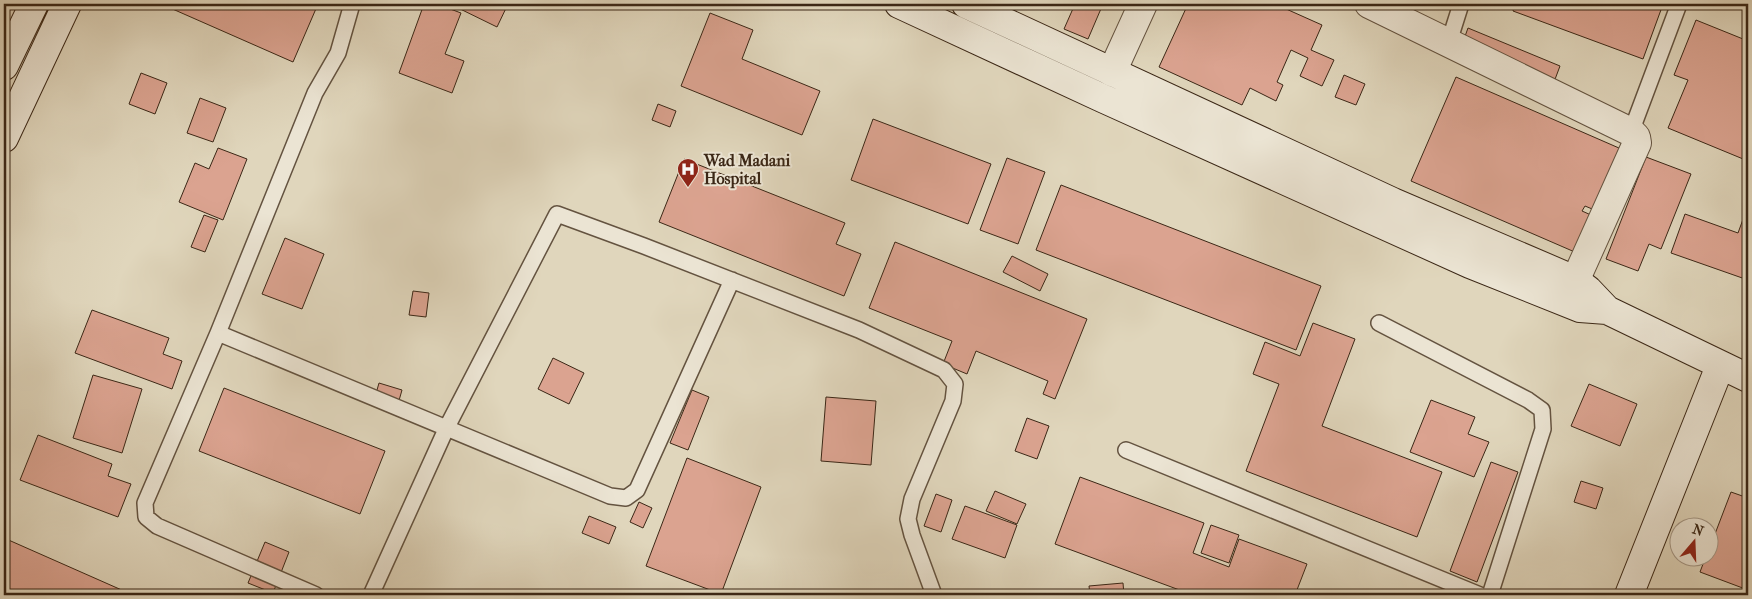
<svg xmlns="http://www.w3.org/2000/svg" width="1752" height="599" font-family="'IM FELL French Canon',serif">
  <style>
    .building { fill: #dba390; stroke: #3b2716 }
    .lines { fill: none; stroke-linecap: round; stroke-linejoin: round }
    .lane-casing { stroke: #645340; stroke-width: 18 }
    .street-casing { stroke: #645340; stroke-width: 30 }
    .secondary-casing { stroke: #3b2716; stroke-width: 30 }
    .lane { stroke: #ebe4d3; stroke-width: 15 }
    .street { stroke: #ebe4d3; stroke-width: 28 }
    .secondary { stroke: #ebe4d3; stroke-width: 28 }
    .labels { text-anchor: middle; stroke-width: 4; stroke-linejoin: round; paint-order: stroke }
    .poi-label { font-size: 16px; font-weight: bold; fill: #3b2716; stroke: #ebe4d3; text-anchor: start }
  </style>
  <rect width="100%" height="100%" fill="#e0d6bc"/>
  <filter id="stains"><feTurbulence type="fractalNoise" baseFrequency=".004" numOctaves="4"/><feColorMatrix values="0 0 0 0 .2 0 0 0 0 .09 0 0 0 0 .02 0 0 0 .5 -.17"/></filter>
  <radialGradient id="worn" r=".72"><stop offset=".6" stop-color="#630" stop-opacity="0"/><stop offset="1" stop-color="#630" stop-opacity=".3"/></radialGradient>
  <path class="building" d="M 169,4 L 318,4 L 293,62 L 168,7 Z
    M 424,4 L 437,4 L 461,13 L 445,54 L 464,61 L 452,93 L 399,73 Z
    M 450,4 L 508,4 L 497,27 Z
    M 1075,4 L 1103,4 L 1088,39 L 1064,29 Z
    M 1188,4 L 1275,4 L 1322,25 L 1311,50 L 1334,60 L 1322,86 L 1300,76 L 1308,58 L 1291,50 L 1277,82 L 1283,85 L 1276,101 L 1250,88 L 1242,105 L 1159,67 Z
    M 1515,4 L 1652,4 L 1662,7 L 1643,59 L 1513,11 Z
    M 710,13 L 753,30 L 742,59 L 820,91 L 802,135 L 681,86 Z
    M 1696,20 L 1748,41 L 1748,161 L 1668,128 L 1688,80 L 1674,75 Z
    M 1468,28 L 1560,66 L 1551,90 L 1459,53 Z
    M 141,73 L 167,83 L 155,114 L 129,104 Z
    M 1344,75 L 1365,84 L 1356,105 L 1335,97 Z
    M 1456,77 L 1635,155 L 1609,216 L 1585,206 L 1582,211 L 1600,219 L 1584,256 L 1411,181 Z
    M 200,98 L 226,108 L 213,142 L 187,133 Z
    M 658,104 L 676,111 L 670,127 L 652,120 Z
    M 873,119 L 991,164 L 968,224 L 851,180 Z
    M 218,148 L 247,159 L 223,220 L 179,202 L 195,163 L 209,169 Z
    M 1646,157 L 1691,174 L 1661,249 L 1649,244 L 1638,271 L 1606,259 Z
    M 1007,158 L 1045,172 L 1018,244 L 980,230 Z
    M 684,159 L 845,223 L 836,244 L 861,254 L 844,296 L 659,222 Z
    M 1061,185 L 1321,286 L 1296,350 L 1036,250 Z
    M 1746,211 L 1748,212 L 1748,280 L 1671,253 L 1685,214 L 1738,233 Z
    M 204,215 L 218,220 L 205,252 L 191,247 Z
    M 285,238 L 324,254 L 302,309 L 262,294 Z
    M 895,242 L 1087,319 L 1055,399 L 1043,394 L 1048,381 L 976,351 L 967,374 L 943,364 L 952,341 L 869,308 Z
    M 1012,256 L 1048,274 L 1040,291 L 1003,272 Z
    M 413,291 L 429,293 L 426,317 L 409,315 Z
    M 92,310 L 169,338 L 163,354 L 182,361 L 172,389 L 75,353 Z
    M 1313,323 L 1355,339 L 1322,426 L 1442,472 L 1417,537 L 1246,471 L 1279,384 L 1253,374 L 1265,342 L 1300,356 Z
    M 553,358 L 584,373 L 569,404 L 538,389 Z
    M 93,375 L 142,389 L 122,453 L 73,438 Z
    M 379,383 L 402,390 L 398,404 L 375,397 Z
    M 1589,384 L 1637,404 L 1620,446 L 1571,426 Z
    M 224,388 L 385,451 L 360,514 L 199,451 Z
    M 692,390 L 709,397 L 688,450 L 670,443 Z
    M 826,397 L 876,401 L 871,465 L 821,461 Z
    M 1431,400 L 1475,417 L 1468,434 L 1489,442 L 1474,477 L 1410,452 Z
    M 1027,418 L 1049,426 L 1037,459 L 1015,451 Z
    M 38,435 L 112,464 L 108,476 L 131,484 L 118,517 L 20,480 Z
    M 687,458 L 761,487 L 721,594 L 646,566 Z
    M 1491,462 L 1518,472 L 1477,582 L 1450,571 Z
    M 1080,477 L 1204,523 L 1193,553 L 1229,567 L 1239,539 L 1307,564 L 1295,595 L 1193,595 L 1055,544 Z
    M 1581,481 L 1603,488 L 1596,509 L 1574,502 Z
    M 995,491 L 1026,504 L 1017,524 L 986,511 Z
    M 1731,492 L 1748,498 L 1748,590 L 1700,572 L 1706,556 L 1710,556 L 1710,547 Z
    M 936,494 L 952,500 L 941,532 L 924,526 Z
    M 639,502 L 652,508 L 643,528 L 630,522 Z
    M 965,506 L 1017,525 L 1005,558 L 952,539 Z
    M 589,516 L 616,527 L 609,544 L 582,533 Z
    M 1211,525 L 1239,535 L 1229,563 L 1201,553 Z
    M 4,538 L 133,595 L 4,595 Z
    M 265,542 L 289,552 L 273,593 L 248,583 Z
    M 1123,583 L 1124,595 L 1090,595 L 1089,586 Z"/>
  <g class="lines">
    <g class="lane-casing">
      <path id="lane" d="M 1449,42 L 1461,4
        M 1631,132 L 1679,4
        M 1379,323 L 1528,400 L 1542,410 L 1543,429 L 1490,595
        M 218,333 L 610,496 L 626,498 L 637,490 L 732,280
        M 1126,450 L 1480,595
        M 316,595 L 157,526 L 146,517 L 145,503 L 218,333 L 315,93 L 338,53 L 352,4
        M 371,595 L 447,427 L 557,214 L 644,246 L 859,330 L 944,370 L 955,384 L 953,401 L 912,499 L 908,519 L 912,535 L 934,595"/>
    </g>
    <g class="street-casing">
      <path id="street" d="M 1369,4 L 1631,132 L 1636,137 L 1637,143 L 1566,301
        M 1112,72 L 1143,4"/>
    </g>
    <g class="secondary-casing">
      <path id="secondary" d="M 899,4 L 1102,98 L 1470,264 L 1580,308 L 1607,310
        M 966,4 L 1393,202 L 1575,280 L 1588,290 L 1607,310 L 1748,378
        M 4,66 L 34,4
        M 4,138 L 67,4
        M 1629,595 L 1720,366"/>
    </g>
    <use href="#lane" class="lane"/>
    <use href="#street" class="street"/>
    <use href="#secondary" class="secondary"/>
  </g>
  <defs>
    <g id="hospital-pin" transform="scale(1.125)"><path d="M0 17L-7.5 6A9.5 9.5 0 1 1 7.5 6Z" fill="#8f2418" stroke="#ebe4d3"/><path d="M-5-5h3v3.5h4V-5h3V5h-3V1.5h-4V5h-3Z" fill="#fff"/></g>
  </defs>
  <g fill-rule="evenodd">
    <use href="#hospital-pin" x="688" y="169"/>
  </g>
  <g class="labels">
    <g class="poi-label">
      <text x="704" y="166">Wad Madani<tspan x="704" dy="18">Hospital</tspan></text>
    </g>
  </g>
  <rect width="1752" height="599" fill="none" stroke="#e0d6bc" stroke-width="20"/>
  <rect x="5" y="5" width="1742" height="589" fill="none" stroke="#3b2716" stroke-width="2.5"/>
  <rect x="10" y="10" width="1732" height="579" fill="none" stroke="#3b2716"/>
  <g transform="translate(1694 542) rotate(19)"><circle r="24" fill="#ebe4d3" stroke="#a59887"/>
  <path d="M0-4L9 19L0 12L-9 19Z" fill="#8f2418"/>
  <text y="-8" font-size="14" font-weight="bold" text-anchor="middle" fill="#3b2716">N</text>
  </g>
  <rect width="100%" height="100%" filter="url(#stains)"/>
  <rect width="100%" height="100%" fill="url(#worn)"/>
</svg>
